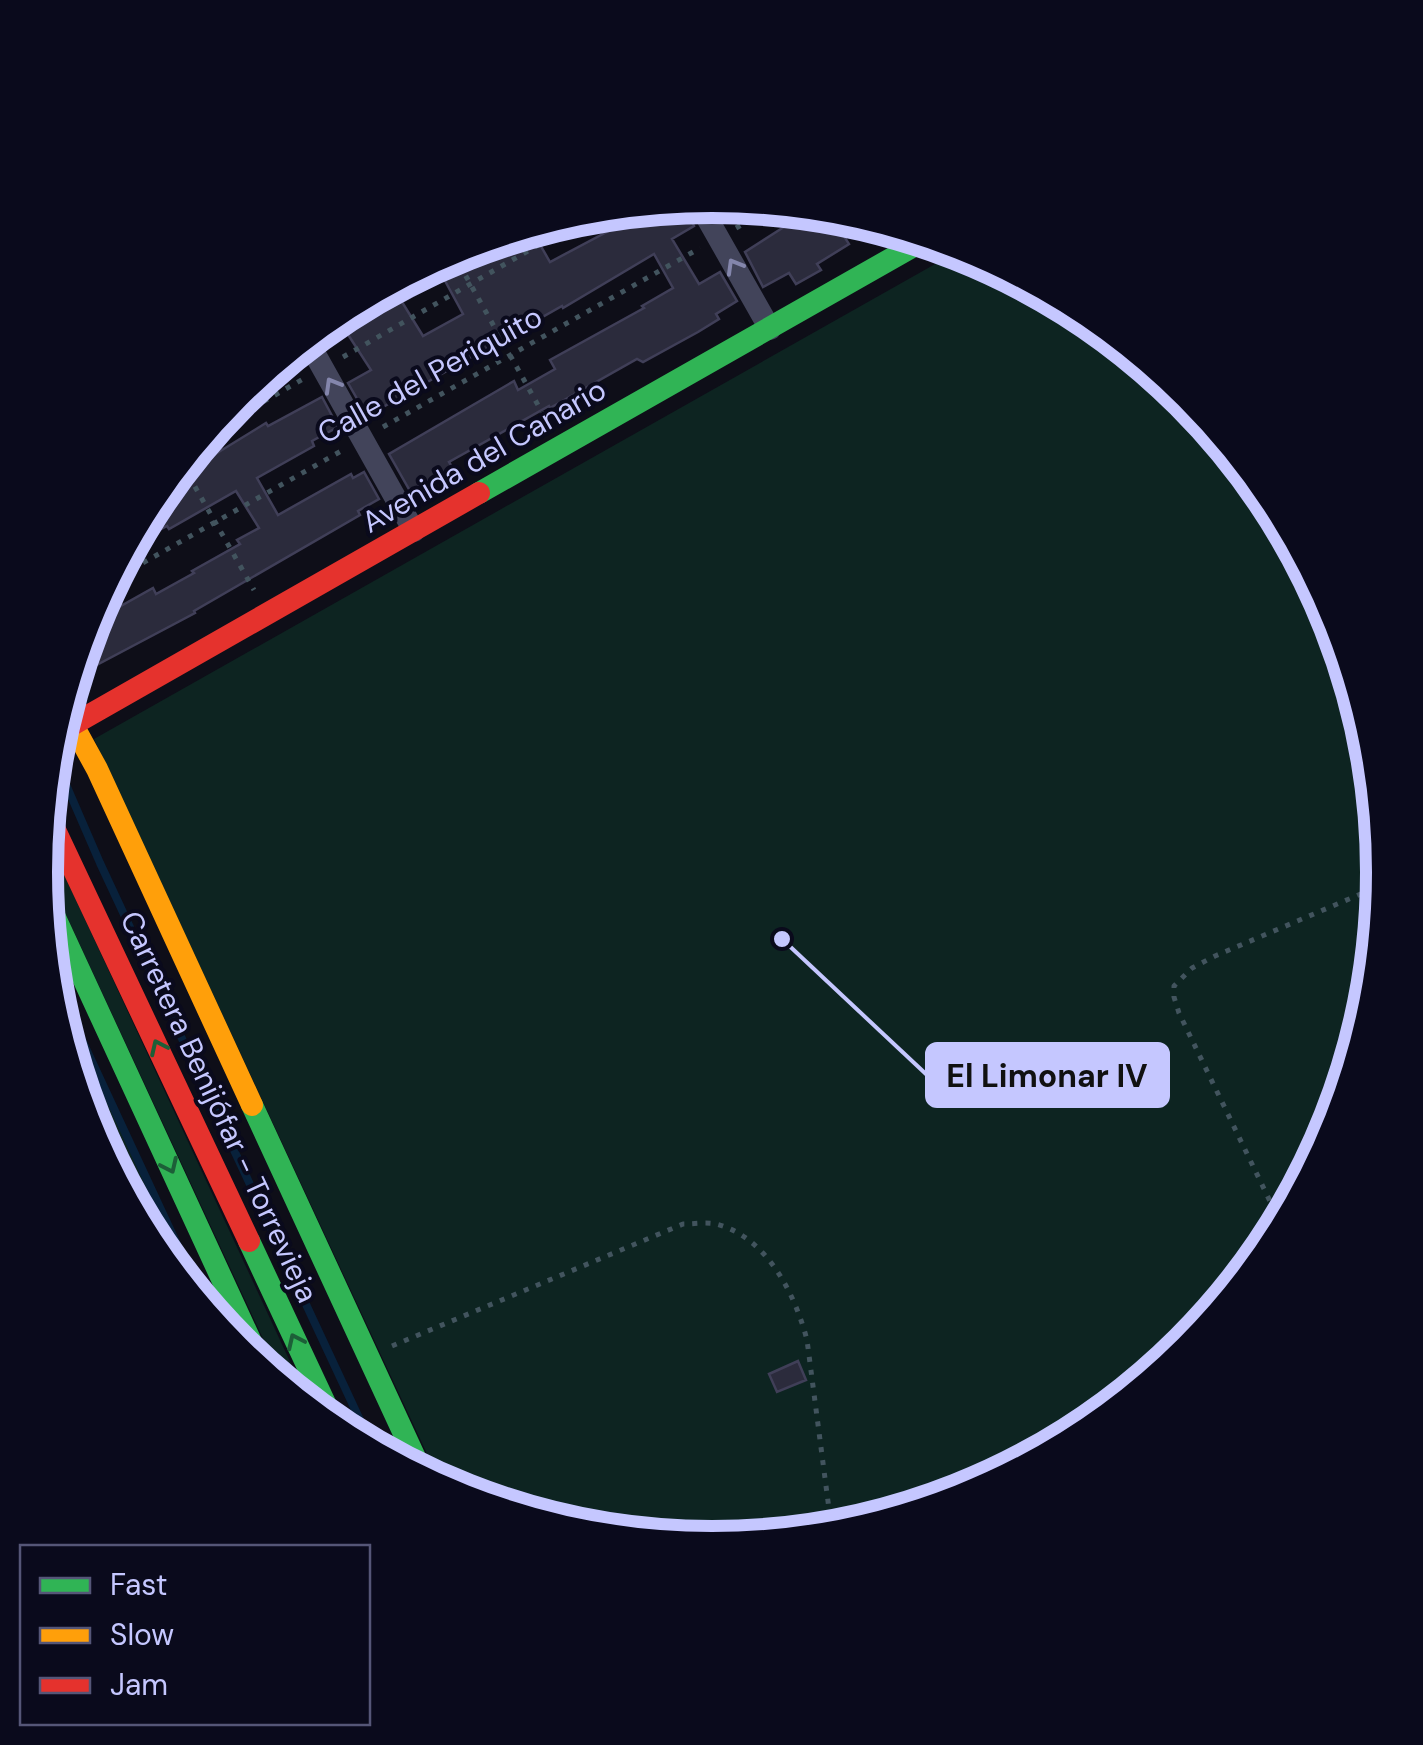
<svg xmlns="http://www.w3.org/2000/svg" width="1423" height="1745" font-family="'DM Sans',sans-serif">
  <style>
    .green { fill: #0d2421 }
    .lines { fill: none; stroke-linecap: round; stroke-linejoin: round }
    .stream { stroke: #08213b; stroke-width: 8 }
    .building { fill: #2b2b3c; stroke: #403f58; stroke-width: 2.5; fill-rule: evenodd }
    .path { stroke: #42545e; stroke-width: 5; stroke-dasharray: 5 8; stroke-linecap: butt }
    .street { stroke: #42445a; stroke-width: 22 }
    .fast { stroke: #30b455; stroke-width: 22 }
    .slow { stroke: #ff9f0a; stroke-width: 22 }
    .jam { stroke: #e5322d; stroke-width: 22 }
    .oneway { stroke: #8486ac }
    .oneway2 { stroke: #1d5f38 }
    .labels { text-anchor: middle; stroke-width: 8; stroke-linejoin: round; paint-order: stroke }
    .street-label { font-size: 30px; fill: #c5c7ff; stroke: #0a0a1c }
    .rim { fill: none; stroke: #c5c7ff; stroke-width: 12 }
    .leader { fill: none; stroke: #c5c7ff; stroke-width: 4 }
    .callout-dot { fill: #c5c7ff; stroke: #0a0a1c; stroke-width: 4 }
    .callout { fill: #c5c7ff; stroke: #c5c7ff; stroke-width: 4 }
    .callout-label { font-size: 32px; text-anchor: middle; font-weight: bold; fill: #111 }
  </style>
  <rect width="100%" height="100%" fill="#0e0e18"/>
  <path class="green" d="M 960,250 L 1085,315 L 1187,398 L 1270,500 L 1332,616 L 1370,742 L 1383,873 L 1370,1004 L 1332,1130 L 1270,1246 L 1186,1348 L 1084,1431 L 968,1493 L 842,1531 L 711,1544 L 580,1531 L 454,1493 L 442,1486 L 94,739 Z
    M 44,831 L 312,1409 L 286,1388 L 41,861 Z
    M 50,978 L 202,1305 C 186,1285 166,1266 153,1244 C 107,1175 58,1060 50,978 Z"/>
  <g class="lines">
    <path class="stream" d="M 58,766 L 100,863 L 374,1450
      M 49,969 L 210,1315"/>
  </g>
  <path class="building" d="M 683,204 L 694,226 L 672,239 L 699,284 L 720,272 L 737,301 L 716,314 L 719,319 L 698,332 L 643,362 L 637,359 L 550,408 L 549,406 L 449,462 L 452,467 L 410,491 L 389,454 L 514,381 L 518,390 L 555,369 L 550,360 L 644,308 L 642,306 L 673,288 L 654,254 L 563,308 L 562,306 L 367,416 L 348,383 L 371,370 L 347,333 L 327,345 L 318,331 L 339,314 L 455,252 L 531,229 L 550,262 L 654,207 ZM 444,279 L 463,314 L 423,336 L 402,302 Z
    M 809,211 L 843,214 L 864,220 L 842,233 L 849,244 L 817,264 L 821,270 L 796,284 L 789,273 L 763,287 L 745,252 Z
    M 322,397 L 338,427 L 312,441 L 314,446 L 257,478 L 278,515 L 351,474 L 353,478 L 364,472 L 379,499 L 358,511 L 360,515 L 194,611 L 195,613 L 72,678 L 87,629 L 98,623 L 96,620 L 153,588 L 156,594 L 194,573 L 192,571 L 240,544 L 237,540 L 259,528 L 236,491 L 169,529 L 167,526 L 128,547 L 153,500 L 165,485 L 266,423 L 268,426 Z
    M 798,1361 L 806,1380 L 777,1392 L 769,1374 Z"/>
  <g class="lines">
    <path class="path" d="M 736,228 L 772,207
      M 453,253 L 548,423
      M 343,357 L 596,212
      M 383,427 L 700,248
      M 207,434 L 303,379
      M 182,464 L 254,590
      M 109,582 L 343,450
      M 1281,1224 L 1179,1013 L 1174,997 L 1174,986 L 1192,968 L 1215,956 L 1382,885
      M 392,1346 L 683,1224 C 693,1224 706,1222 716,1224 C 767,1237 795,1294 807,1340 L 832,1532"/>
    <path class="street" d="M 698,202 L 770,329
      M 307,340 L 414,531"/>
    <path class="fast" d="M 479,493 L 926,239
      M 41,887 L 264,1370
      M 252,1105 L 424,1477
      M 249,1241 L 337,1429"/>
    <path class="slow" d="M 63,707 L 97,769 L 252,1105"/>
    <path class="jam" d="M 72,725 L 479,493
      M 46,811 L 249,1241"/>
  </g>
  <defs><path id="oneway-chevron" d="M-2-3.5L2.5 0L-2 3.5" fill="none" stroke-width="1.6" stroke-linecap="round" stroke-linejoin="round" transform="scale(2.5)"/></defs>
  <g class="oneway">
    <use href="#oneway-chevron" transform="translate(734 266) rotate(-120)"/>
    <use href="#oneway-chevron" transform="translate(332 385) rotate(-120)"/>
  </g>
  <g class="oneway2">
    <use href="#oneway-chevron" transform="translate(158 1047) rotate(-115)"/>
    <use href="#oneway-chevron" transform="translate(170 1166) rotate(65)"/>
    <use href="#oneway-chevron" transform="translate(295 1341) rotate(-115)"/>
  </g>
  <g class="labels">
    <g class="street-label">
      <text transform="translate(430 375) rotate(-29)" y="10">Calle del Periquito</text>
      <text transform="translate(484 456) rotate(-30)" y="10">Avenida del Canario</text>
      <text transform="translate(219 1107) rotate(65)" y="10">Carretera Benijófar - Torrevieja</text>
    </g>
  </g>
  <path d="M0 0H1423V1745H0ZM58 872a654 654 0 1 1 1308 0a654 654 0 1 1-1308 0Z" fill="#0a0a1c" fill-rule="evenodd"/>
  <path class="rim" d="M58 872a654 654 0 1 1 1308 0a654 654 0 1 1-1308 0Z"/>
  <path class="leader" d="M782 939L927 1075"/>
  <circle class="callout-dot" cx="782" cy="939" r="10"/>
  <rect class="callout" x="927" y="1044" width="241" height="62" rx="10"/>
  <g class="callout-label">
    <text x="1047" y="1087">El Limonar IV</text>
  </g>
  <rect x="20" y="1545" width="350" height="180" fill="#0a0a1c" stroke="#555677" stroke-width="2.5"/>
  <rect x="40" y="1578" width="50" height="15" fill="#30b455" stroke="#555677" stroke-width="2.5"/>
  <text x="110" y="1595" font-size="30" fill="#c5c7ff">Fast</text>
  <rect x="40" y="1628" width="50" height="15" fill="#ff9f0a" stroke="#555677" stroke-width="2.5"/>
  <text x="110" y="1645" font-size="30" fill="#c5c7ff">Slow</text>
  <rect x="40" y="1678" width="50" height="15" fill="#e5322d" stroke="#555677" stroke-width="2.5"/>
  <text x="110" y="1695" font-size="30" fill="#c5c7ff">Jam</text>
</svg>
